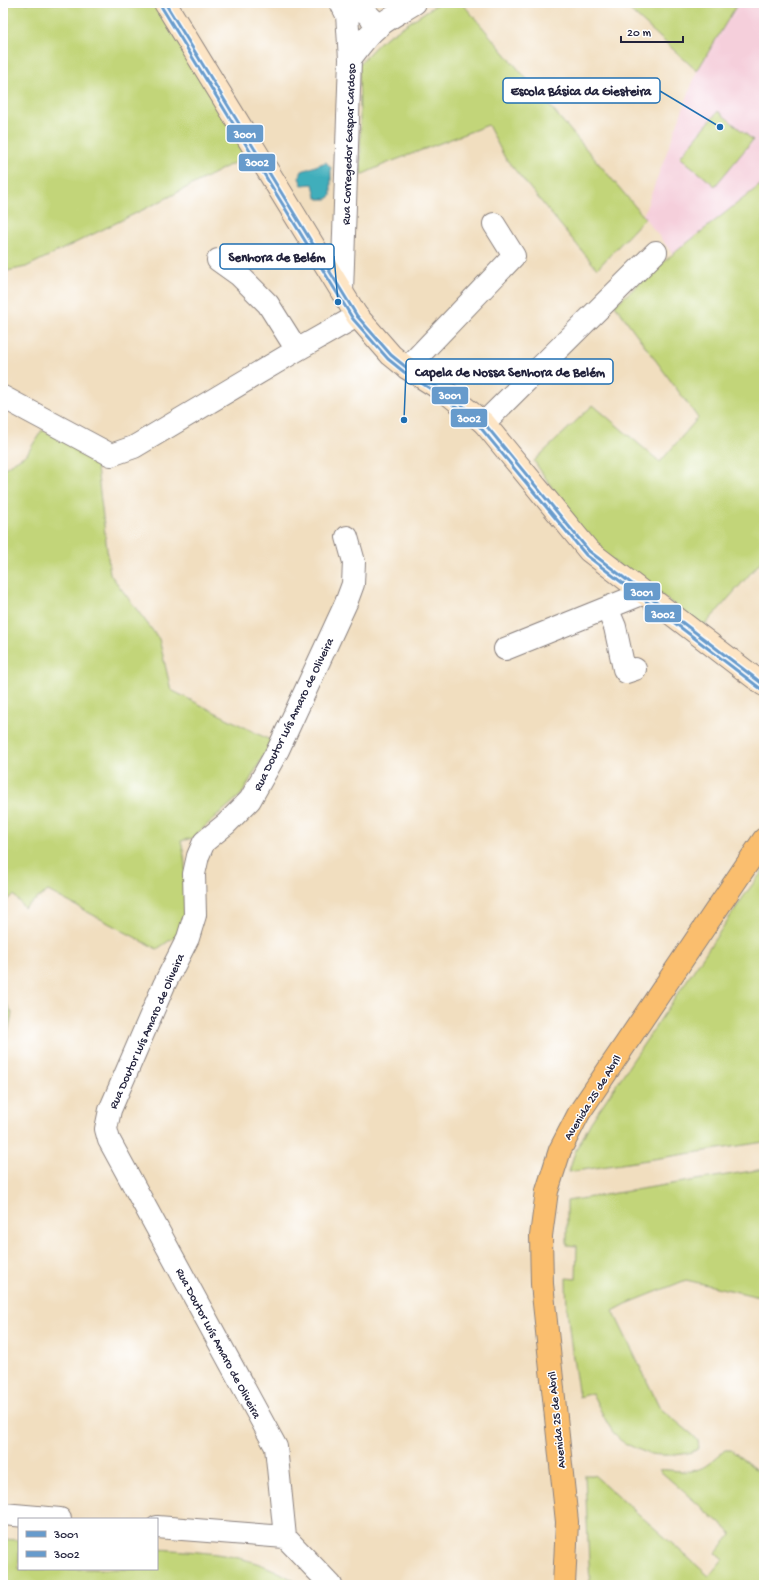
<svg xmlns="http://www.w3.org/2000/svg" width="767" height="1588" font-family="'Gochi Hand',sans-serif">
  <style>
    .built { fill: #f5cfdb }
    .green { fill: #c2d579; stroke: #727c5a }
    .water { fill: #3faebb; stroke: #30687b }
    .lines { fill: none; stroke-linecap: round; stroke-linejoin: round }
    .street-casing { stroke: #8a807d; stroke-width: 24 }
    .secondary-casing { stroke: #8a807d; stroke-width: 24 }
    .primary-casing { stroke: #8a807d; stroke-width: 24 }
    .street { stroke: #fff; stroke-width: 22 }
    .secondary { stroke: #fde5c5; stroke-width: 22 }
    .primary { stroke: #fabe6e; stroke-width: 22 }
    .bus-1-casing { stroke: #fff; stroke-width: 6 }
    .bus-2-casing { stroke: #fff; stroke-width: 6 }
    .bus-1 { stroke: #679bcc; stroke-width: 3 }
    .bus-2 { stroke: #679bcc; stroke-width: 3 }
    .labels { text-anchor: middle; stroke-width: 3; stroke-linejoin: round; paint-order: stroke }
    .street-label { font-size: 12px; fill: #22223b; stroke: #fff }
    .leader { fill: none; stroke: #1f6fb2; stroke-width: 1.5 }
    .callout-dot { fill: #1f6fb2; stroke: #fff; stroke-width: 1.5 }
    .callout { fill: #fff; stroke: #1f6fb2; stroke-width: 1.5 }
    .callout-label { font-size: 13px; text-anchor: middle; font-weight: bold; fill: #22223b }
    .line-badge { stroke: #fff; stroke-width: 1.5 }
    .badge-label { font-size: 11px; text-anchor: middle; font-weight: bold; fill: #fff }
  </style>
  <rect width="100%" height="100%" fill="#fff"/>
  <filter id="ink" filterUnits="userSpaceOnUse"><feTurbulence type="fractalNoise" baseFrequency=".025" numOctaves="2"/><feDisplacementMap in="SourceGraphic" scale="8" xChannelSelector="R" yChannelSelector="G"/><feConvolveMatrix kernelMatrix="1 2 1 2 8 2 1 2 1" color-interpolation-filters="sRGB"/></filter>
  <filter id="wash" filterUnits="userSpaceOnUse"><feTurbulence type="fractalNoise" baseFrequency=".012" numOctaves="4" result="noise"/><feDisplacementMap in="SourceGraphic" scale="16" xChannelSelector="R" yChannelSelector="G"/><feGaussianBlur stdDeviation="0.9" result="paint"/><feColorMatrix in="noise" values="0 0 0 0 0 0 0 0 0 0 0 0 0 0 0 0 0 1.4 0 .05"/><feComposite in="paint" operator="in"/></filter>
  <g filter="url(#wash)">
    <rect width="100%" height="100%" fill="#f1debf"/>
    <path class="built" d="M 738,3 L 764,3 L 764,182 L 673,254 L 643,216 L 697,71 Z"/>
    <path class="green" d="M 3,3 L 155,3 L 249,155 L 165,199 L 26,267 L 3,272 Z
      M 439,3 L 462,3 L 645,218 L 597,269 L 505,158 L 488,125 L 385,164 L 361,175 L 359,64 L 381,41 Z
      M 622,3 L 738,3 L 697,71 Z
      M 718,111 L 753,140 L 715,186 L 680,157 Z
      M 764,182 L 764,558 L 704,626 L 591,545 L 534,461 L 593,405 L 660,462 L 698,418 L 615,305 L 673,254 Z
      M 42,430 L 59,438 L 96,460 L 110,574 L 159,639 L 171,690 L 272,741 L 242,794 L 192,838 L 181,841 C 189,871 185,902 182,932 L 157,949 L 48,891 L 24,908 L 14,895 L 3,903 L 3,469 L 27,454 Z
      M 764,869 L 764,1142 L 569,1172 L 575,1152 L 591,1122 L 744,896 Z
      M 3,998 L 12,1013 L 4,1053 L 3,1053 Z
      M 764,1169 L 764,1298 L 686,1280 L 626,1304 L 613,1311 L 660,1408 L 694,1436 L 698,1441 L 699,1448 C 690,1456 664,1456 651,1454 C 645,1453 625,1444 620,1440 C 610,1432 598,1405 592,1393 L 579,1397 C 573,1358 566,1318 566,1278 L 576,1279 L 577,1246 L 567,1245 L 567,1201 Z
      M 725,1450 L 731,1450 L 764,1476 L 764,1585 L 590,1585 L 585,1475 L 594,1475 L 709,1576 L 723,1559 L 716,1553 L 732,1534 L 659,1470 C 667,1469 674,1471 681,1471 C 703,1473 710,1462 725,1450 Z
      M 3,1539 L 19,1540 L 19,1569 L 157,1569 L 157,1549 C 213,1553 252,1553 301,1585 L 3,1585 Z"/>
    <path class="water" d="M 326,162 L 331,168 L 331,196 L 327,199 L 319,199 L 316,197 L 313,184 L 302,185 L 299,178 L 302,171 Z"/>
  </g>
  <g filter="url(#ink)">
    <g class="lines">
      <g class="street-casing">
        <path id="street" d="M 341,3 L 347,15 L 350,59
          M 355,3 L 380,26
          M 218,260 L 239,275 L 268,304 L 297,350
          M 342,292 L 350,59 C 357,50 364,40 372,32 C 384,20 401,12 415,3
          M 407,368 L 514,256 L 494,224
          M 3,397 L 111,455 L 134,447 L 297,350 L 357,316
          M 484,423 L 656,252
          M 607,608 L 615,627 L 624,669 L 626,672 L 635,669
          M 505,649 L 644,593
          M 3,1514 L 60,1519
          M 157,1527 L 285,1537
          M 331,1585 L 285,1537 L 276,1447 L 109,1140 L 106,1129 L 110,1110 L 164,985 L 188,938 L 195,915 L 194,874 L 198,856 L 204,842 L 226,824 L 250,800 L 278,750 L 346,603 L 353,584 L 354,562 L 347,537"/>
      </g>
      <g class="secondary-casing">
        <path id="secondary" d="M 165,3 L 342,292 L 357,316 L 391,355 L 407,368 L 448,394 L 484,423 L 589,551 L 764,685"/>
      </g>
      <g class="primary-casing">
        <path id="primary" d="M 564,1585 L 567,1522 L 542,1284 L 541,1236 L 547,1191 L 560,1150 L 579,1113 L 764,839"/>
      </g>
      <use href="#street" class="street"/>
      <use href="#secondary" class="secondary"/>
      <use href="#primary" class="primary"/>
      <g class="bus-1-casing">
        <path id="bus-1" d="M 165,3 L 357,316 L 391,355 L 407,368 L 448,394 L 484,423 L 589,551 L 764,685"/>
      </g>
      <g class="bus-2-casing">
        <path id="bus-2" d="M 161,6 L 353,319 L 388,359 L 404,372 L 445,398 L 480,427 L 586,555 L 761,689"/>
      </g>
      <use href="#bus-1" class="bus-1"/>
      <use href="#bus-2" class="bus-2"/>
    </g>
  </g>
  <g class="labels">
    <g class="street-label">
      <text transform="translate(348 144) rotate(-88)" y="4">Rua Corregedor Gaspar Cardoso</text>
      <text transform="translate(293 714) rotate(-64)" y="4">Rua Doutor Luís Amaro de Oliveira</text>
      <text transform="translate(146 1031) rotate(-66)" y="4">Rua Doutor Luís Amaro de Oliveira</text>
      <text transform="translate(592 1097) rotate(-58)" y="4">Avenida 25 de Abril</text>
      <text transform="translate(219 1343) rotate(62)" y="4">Rua Doutor Luís Amaro de Oliveira</text>
      <text transform="translate(556 1420) rotate(-96)" y="4">Avenida 25 de Abril</text>
    </g>
  </g>
  <path class="leader" d="M720 127L660 91M338 302L334 256M404 420L406 371"/>
  <g class="callout-dot">
    <circle cx="720" cy="127" r="4"/>
    <circle cx="338" cy="302" r="4"/>
    <circle cx="404" cy="420" r="4"/>
  </g>
  <g class="callout">
    <rect x="503" y="78" width="157" height="25" rx="4"/>
    <rect x="220" y="244" width="114" height="25" rx="4"/>
    <rect x="406" y="359" width="207" height="25" rx="4"/>
  </g>
  <g class="callout-label">
    <text x="581" y="95">Escola Básica da Giesteira</text>
    <text x="277" y="261">Senhora de Belém</text>
    <text x="510" y="376">Capela de Nossa Senhora de Belém</text>
  </g>
  <g class="line-badge">
    <rect x="226" y="124" width="38" height="19" rx="4" fill="#679bcc"/>
    <rect x="238" y="153" width="38" height="19" rx="4" fill="#679bcc"/>
    <rect x="431" y="386" width="38" height="19" rx="4" fill="#679bcc"/>
    <rect x="450" y="408" width="38" height="20" rx="4" fill="#679bcc"/>
    <rect x="623" y="582" width="38" height="19" rx="4" fill="#679bcc"/>
    <rect x="644" y="604" width="38" height="19" rx="4" fill="#679bcc"/>
  </g>
  <g class="badge-label">
    <text x="245" y="138">3001</text>
    <text x="257" y="166">3002</text>
    <text x="450" y="399">3001</text>
    <text x="469" y="422">3002</text>
    <text x="642" y="596">3001</text>
    <text x="663" y="618">3002</text>
  </g>
  <rect width="767" height="1588" fill="none" stroke="#fff" stroke-width="16"/>
  <rect x="18" y="1518" width="140" height="52" fill="#ffffff" stroke="#a7a7b1"/>
  <rect x="26" y="1531" width="20" height="6" fill="#679bcc" stroke="#a7a7b1"/>
  <text x="54" y="1538" font-size="12" fill="#22223b">3001</text>
  <rect x="26" y="1551" width="20" height="6" fill="#679bcc" stroke="#a7a7b1"/>
  <text x="54" y="1558" font-size="12" fill="#22223b">3002</text>
  <path d="M621 36v6h62v-6" fill="none" stroke="#22223b" stroke-width="2"/>
  <text x="627" y="36" font-size="12" fill="#22223b" stroke="#ffffff" stroke-width="3" paint-order="stroke">20 m</text>
</svg>
